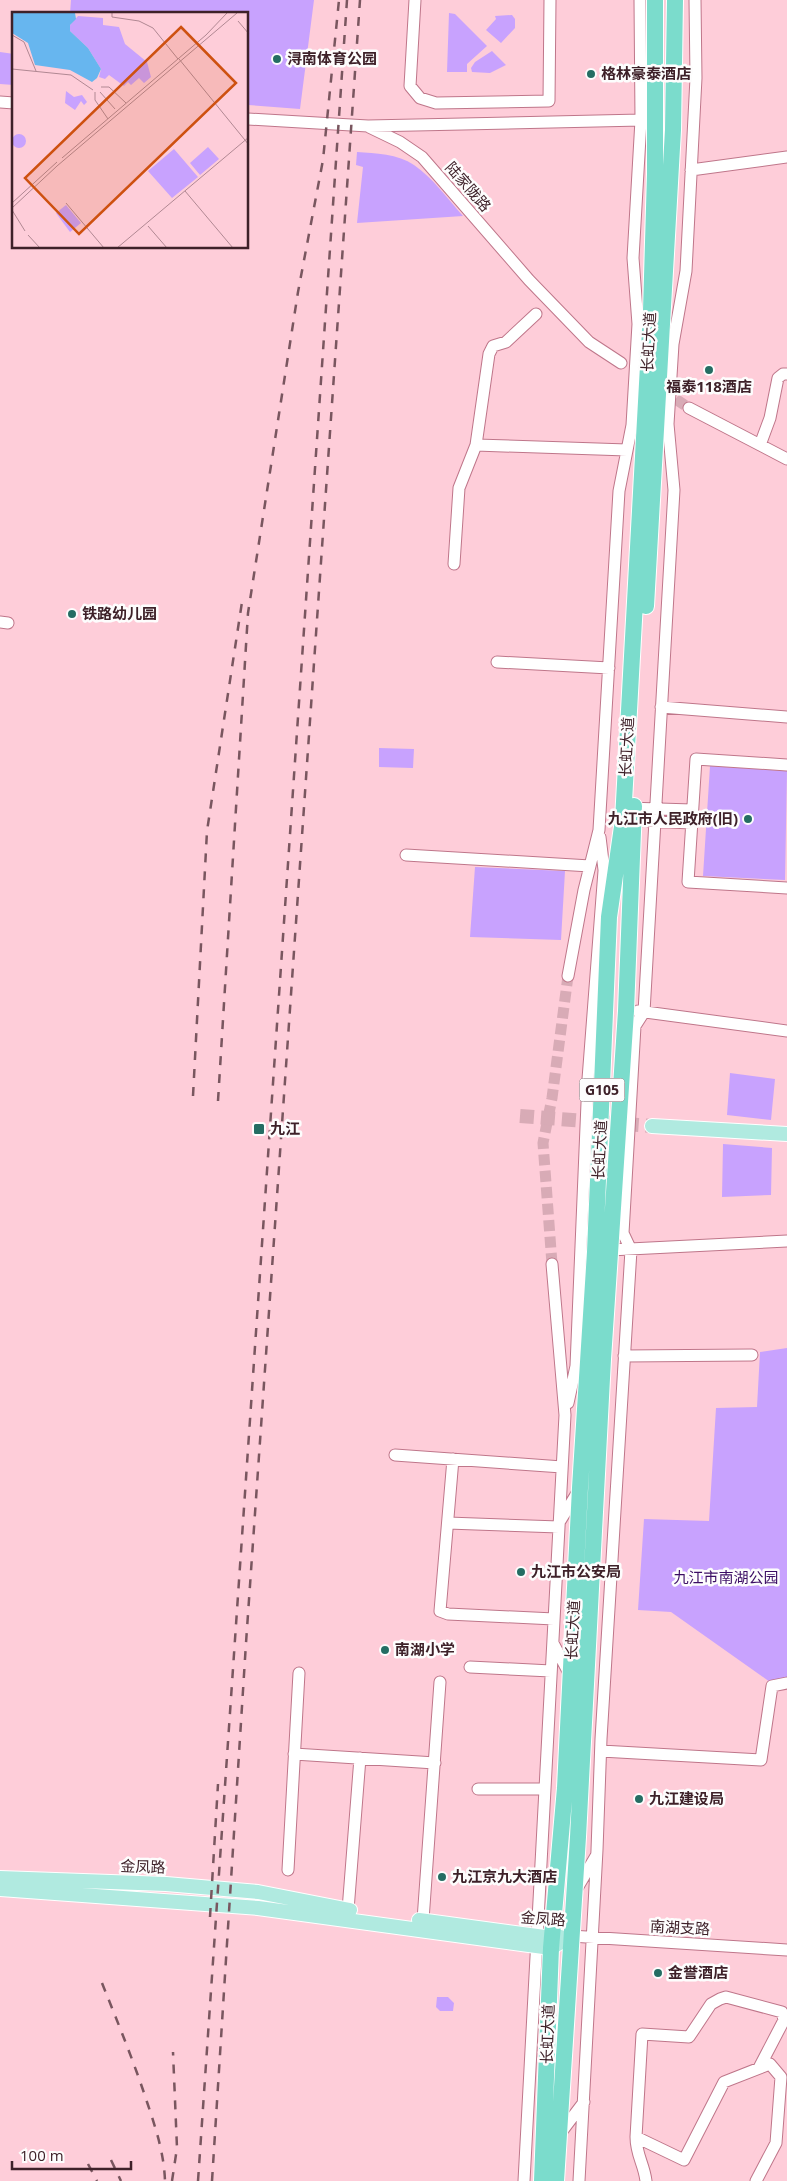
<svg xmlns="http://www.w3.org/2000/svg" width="787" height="2181" font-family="'Open Sans','Noto Sans SC',sans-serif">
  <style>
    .green { fill: #c8a2fe }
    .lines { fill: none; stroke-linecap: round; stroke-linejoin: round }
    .minor-tunnel { stroke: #d8abb6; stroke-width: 11; stroke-dasharray: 11 5.5; stroke-linecap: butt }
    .major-tunnel { stroke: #d8abb6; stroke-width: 14; stroke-dasharray: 14 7; stroke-linecap: butt }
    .minor-casing { stroke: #bf768a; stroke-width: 13 }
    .major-casing { stroke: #fff; stroke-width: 16 }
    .highway-casing { stroke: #fff; stroke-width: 18 }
    .minor { stroke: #fff; stroke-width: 11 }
    .major { stroke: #b0eae0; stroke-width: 14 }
    .highway { stroke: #7bdccc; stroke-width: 16 }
    .rail { stroke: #79565f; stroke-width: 2.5; stroke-dasharray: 9 9; stroke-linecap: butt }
    .poi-dot { fill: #256d63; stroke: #fdfdfd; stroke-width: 2 }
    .labels { text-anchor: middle; stroke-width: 5; stroke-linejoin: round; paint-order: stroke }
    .shield { fill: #fdfdfd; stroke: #776369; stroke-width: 1 }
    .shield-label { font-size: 14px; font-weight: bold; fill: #3e2129 }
    .poi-label { font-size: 15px; font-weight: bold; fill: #3e2129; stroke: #fdfdfd; text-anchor: start }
    .street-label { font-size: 15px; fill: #3e2129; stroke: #fdfdfd }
    .park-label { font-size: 15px; fill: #3b0d64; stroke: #fdfdfd }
    .inset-road { fill: none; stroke: #b18893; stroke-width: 1 }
    .view { fill: #ce5110; fill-opacity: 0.15; stroke: #ce5110; stroke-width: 2.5 }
    .inset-edge { fill: none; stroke: #3e2129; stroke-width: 2.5 }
  </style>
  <rect width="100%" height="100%" fill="#fecdd9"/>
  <path class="green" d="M 71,0 L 314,0 L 300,109 L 248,105 L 248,14 L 70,14 Z
    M 449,13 L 455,14 L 487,46 L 467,64 L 467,72 L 447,72 Z
    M 512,15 L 515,19 L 515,28 L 501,43 L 486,30 L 496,19 L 495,16 Z
    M 492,51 L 506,65 L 490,73 L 472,72 L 471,68 L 475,62 Z
    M 0,52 L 14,54 L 14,85 L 0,84 Z
    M 357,152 C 375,153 398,154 414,165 C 433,178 447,198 463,216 L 357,223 L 363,167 L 356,165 Z
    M 379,748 L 414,749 L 413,768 L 379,767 Z
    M 710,766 L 787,771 L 785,880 L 703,876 Z
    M 475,867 L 565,871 L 561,940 L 470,937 Z
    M 730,1073 L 775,1079 L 771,1120 L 727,1115 Z
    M 723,1144 L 772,1148 L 771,1195 L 722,1197 Z
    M 787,1348 L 787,1678 L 770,1682 L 671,1612 L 638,1610 L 644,1519 L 709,1521 L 716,1408 L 757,1407 L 760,1352 Z
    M 437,1997 L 448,1997 L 454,2003 L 453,2011 L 440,2011 L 436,2007 Z"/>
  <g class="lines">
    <path class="minor-tunnel" d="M 662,390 L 689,408
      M 552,1264 L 543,1143 L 552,1098 L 568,976"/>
    <path class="major-tunnel" d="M 520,1116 L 652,1126"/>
    <g class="minor-casing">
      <path id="minor" d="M 415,0 L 410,86 L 420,98 L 436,103 L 549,101 L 550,0
        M 0,102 L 14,103
        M 248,119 L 368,126 L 641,120
        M 369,127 L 400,142 L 422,157 L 529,280 L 589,342 L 621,363
        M 691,170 L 787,157
        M 689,408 L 787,459
        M 476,445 L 627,450
        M 760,445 L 770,418 L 778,378 L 783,374 L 787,374
        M 454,564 L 459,488 L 476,445 L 489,354 L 493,346 L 506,342 L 536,314
        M 0,622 L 8,623
        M 497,662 L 609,668
        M 661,707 L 787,717
        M 787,765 L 696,759 L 688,882 L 787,888
        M 627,808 L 692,810
        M 627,820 L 691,823
        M 600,837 L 605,878
        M 406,855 L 590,866
        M 568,976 L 584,890 L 599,830 L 619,491 L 632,425 L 638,324 L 633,258 L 641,120 L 640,0
        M 638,1011 L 787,1031
        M 610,1250 L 787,1241
        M 624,1356 L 752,1355
        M 568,1403 L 576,1366 L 588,1079 L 604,871
        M 395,1455 L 562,1467
        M 453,1459 L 440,1611 L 448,1614 L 554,1619
        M 560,1521 L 579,1490
        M 448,1523 L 559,1527
        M 553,1643 L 570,1675
        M 470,1667 L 551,1671
        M 601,1751 L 761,1760 L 772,1686 L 787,1683
        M 294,1754 L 435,1763
        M 478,1789 L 545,1789
        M 288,1870 L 299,1673
        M 576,1890 L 596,1856
        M 348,1910 L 360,1758
        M 423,1920 L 440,1682
        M 571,1936 L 787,1950
        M 559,2135 L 584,2102
        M 636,2137 L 642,2034 L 689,2037 L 711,2004 L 720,1999 L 726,1997 L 782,2012 L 784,2020 L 759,2068
        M 524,2181 L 565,1415 L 552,1264
        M 579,2181 L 597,1850 L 601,1739 L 631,1250 L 623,1233 L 635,1026 L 644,1012 L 674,490 L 668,424 L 673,344 L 686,271 L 696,78 L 695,0
        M 646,2181 C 644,2164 636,2155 636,2137 L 684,2160 L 724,2082 L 770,2064 L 781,2077 L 776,2143 L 756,2181"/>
    </g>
    <g class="major-casing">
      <path id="major" d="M 652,1126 L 787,1134
        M 0,1878 L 166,1884 L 258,1892 L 350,1910
        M 0,1889 L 258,1908 L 551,1948 L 571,1936
        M 419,1920 L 552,1938 L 561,1937"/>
    </g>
    <g class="highway-casing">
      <path id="highway" d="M 646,606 L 673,130 L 675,0
        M 542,2181 L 551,1948 L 565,1788 L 580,1488 L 595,1252 L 609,917 L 623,820 L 651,311 L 655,174 L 655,0
        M 556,2181 L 578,1837 L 603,1359 L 626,1011 L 634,806"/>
    </g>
    <use href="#minor" class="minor"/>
    <use href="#major" class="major"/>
    <use href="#highway" class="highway"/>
    <path class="rail" d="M 193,1096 L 207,831 L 242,602
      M 218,1101 L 248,613 L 298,292 L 323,160 L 339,0
      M 210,1917 L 218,1784
      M 102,1983 C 118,2023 134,2062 147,2102 C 156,2129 164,2153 165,2181
      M 111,2160 L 121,2181
      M 88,2164 L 97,2181
      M 172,2181 L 177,2148 L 173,2052
      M 198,2181 L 347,0
      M 212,2181 L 246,1643 L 360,0"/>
  </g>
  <g class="poi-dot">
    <circle cx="277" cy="59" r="5"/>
    <circle cx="591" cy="74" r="5"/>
    <circle cx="709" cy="370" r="5"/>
    <circle cx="72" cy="614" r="5"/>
    <circle cx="748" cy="819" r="5"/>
    <rect x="253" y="1123" width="12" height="12" rx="2.5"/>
    <circle cx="521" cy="1572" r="5"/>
    <circle cx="385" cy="1650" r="5"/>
    <circle cx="639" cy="1799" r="5"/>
    <circle cx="442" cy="1877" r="5"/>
    <circle cx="658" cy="1973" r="5"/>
  </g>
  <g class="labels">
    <rect class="shield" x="579.5" y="1078.5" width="45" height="23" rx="4"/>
    <g class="shield-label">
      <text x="602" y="1095">G105</text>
    </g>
    <g class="poi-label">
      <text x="287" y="64">浔南体育公园</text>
      <text x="601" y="79">格林豪泰酒店</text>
      <text x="709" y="392" text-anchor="middle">福泰118酒店</text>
      <text x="82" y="619">铁路幼儿园</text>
      <text x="738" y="824" text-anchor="end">九江市人民政府(旧)</text>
      <text x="270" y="1134">九江</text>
      <text x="531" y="1577">九江市公安局</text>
      <text x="395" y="1655">南湖小学</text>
      <text x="649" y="1804">九江建设局</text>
      <text x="452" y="1882">九江京九大酒店</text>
      <text x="668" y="1978">金誉酒店</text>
    </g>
    <g class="street-label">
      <text transform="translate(468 187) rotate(49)" y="5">陆家陇路</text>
      <text transform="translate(649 342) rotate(-87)" y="5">长虹大道</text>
      <text transform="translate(627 747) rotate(-87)" y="5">长虹大道</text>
      <text transform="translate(600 1150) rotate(-87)" y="5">长虹大道</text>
      <text transform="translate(573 1630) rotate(-87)" y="5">长虹大道</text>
      <text transform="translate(143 1867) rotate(2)" y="5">金凤路</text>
      <text transform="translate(543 1919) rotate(4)" y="5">金凤路</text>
      <text transform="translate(680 1928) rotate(3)" y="5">南湖支路</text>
      <text transform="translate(548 2034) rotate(-88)" y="5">长虹大道</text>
    </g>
    <g class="park-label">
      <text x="726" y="1583">九江市南湖公园</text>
    </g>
  </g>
  <g transform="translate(12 12)">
    <rect width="236" height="236" fill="#fecdd9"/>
    <path d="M 66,4 L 91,6 L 91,13 L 107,15 L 113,32 L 135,50 L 139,65 L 132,71 L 127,66 L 119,73 L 116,70 L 112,74 L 97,63 L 93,67 L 87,65 L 89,57 L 76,36 L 58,19 L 58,13 ZM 54,79 L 62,85 L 70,83 L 75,90 L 72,93 L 69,89 L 63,98 L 53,91 ZM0 129a7 7 0 1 1 14 0a7 7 0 1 1-14 0ZM 196,135 L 207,147 L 188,163 L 178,151 ZM 162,137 L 186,165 L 160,186 L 136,159 ZM 54,193 L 69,211 L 58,220 L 44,201 Z" fill="#c8a2fe"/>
    <path d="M 0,1 L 63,1 L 64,7 L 58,13 L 58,19 L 76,36 L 89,57 L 85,66 L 80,70 L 58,58 L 23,53 L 16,31 L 0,21 Z" fill="#67b6ef"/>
    <path class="inset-road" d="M 100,1 L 100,5 L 127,9 L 141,16 L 166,47M 226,9 L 237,22M 0,23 L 12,30 L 24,59M 167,47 L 237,133M 0,57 L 59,63 L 81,78M 89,75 L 97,75 L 114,91M 83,80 L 83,88 L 96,107M 88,80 L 103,97M 50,146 L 194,23 L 215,1M 173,179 L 221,236M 0,191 L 45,150M 54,191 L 92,236M 0,196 L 45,154 L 225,1M 0,198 L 13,219M 136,214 L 155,236M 16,223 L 28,236M 105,236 L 237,125"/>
    <path class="view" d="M 169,15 L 224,71 L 67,222 L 13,166 Z"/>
    <rect width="236" height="236" class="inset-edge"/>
  </g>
  <path d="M12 2161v8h119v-8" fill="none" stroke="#3e2129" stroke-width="2.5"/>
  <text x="20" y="2161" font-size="15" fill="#3e2129" stroke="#fdfdfd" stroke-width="4" paint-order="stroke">100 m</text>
</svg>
